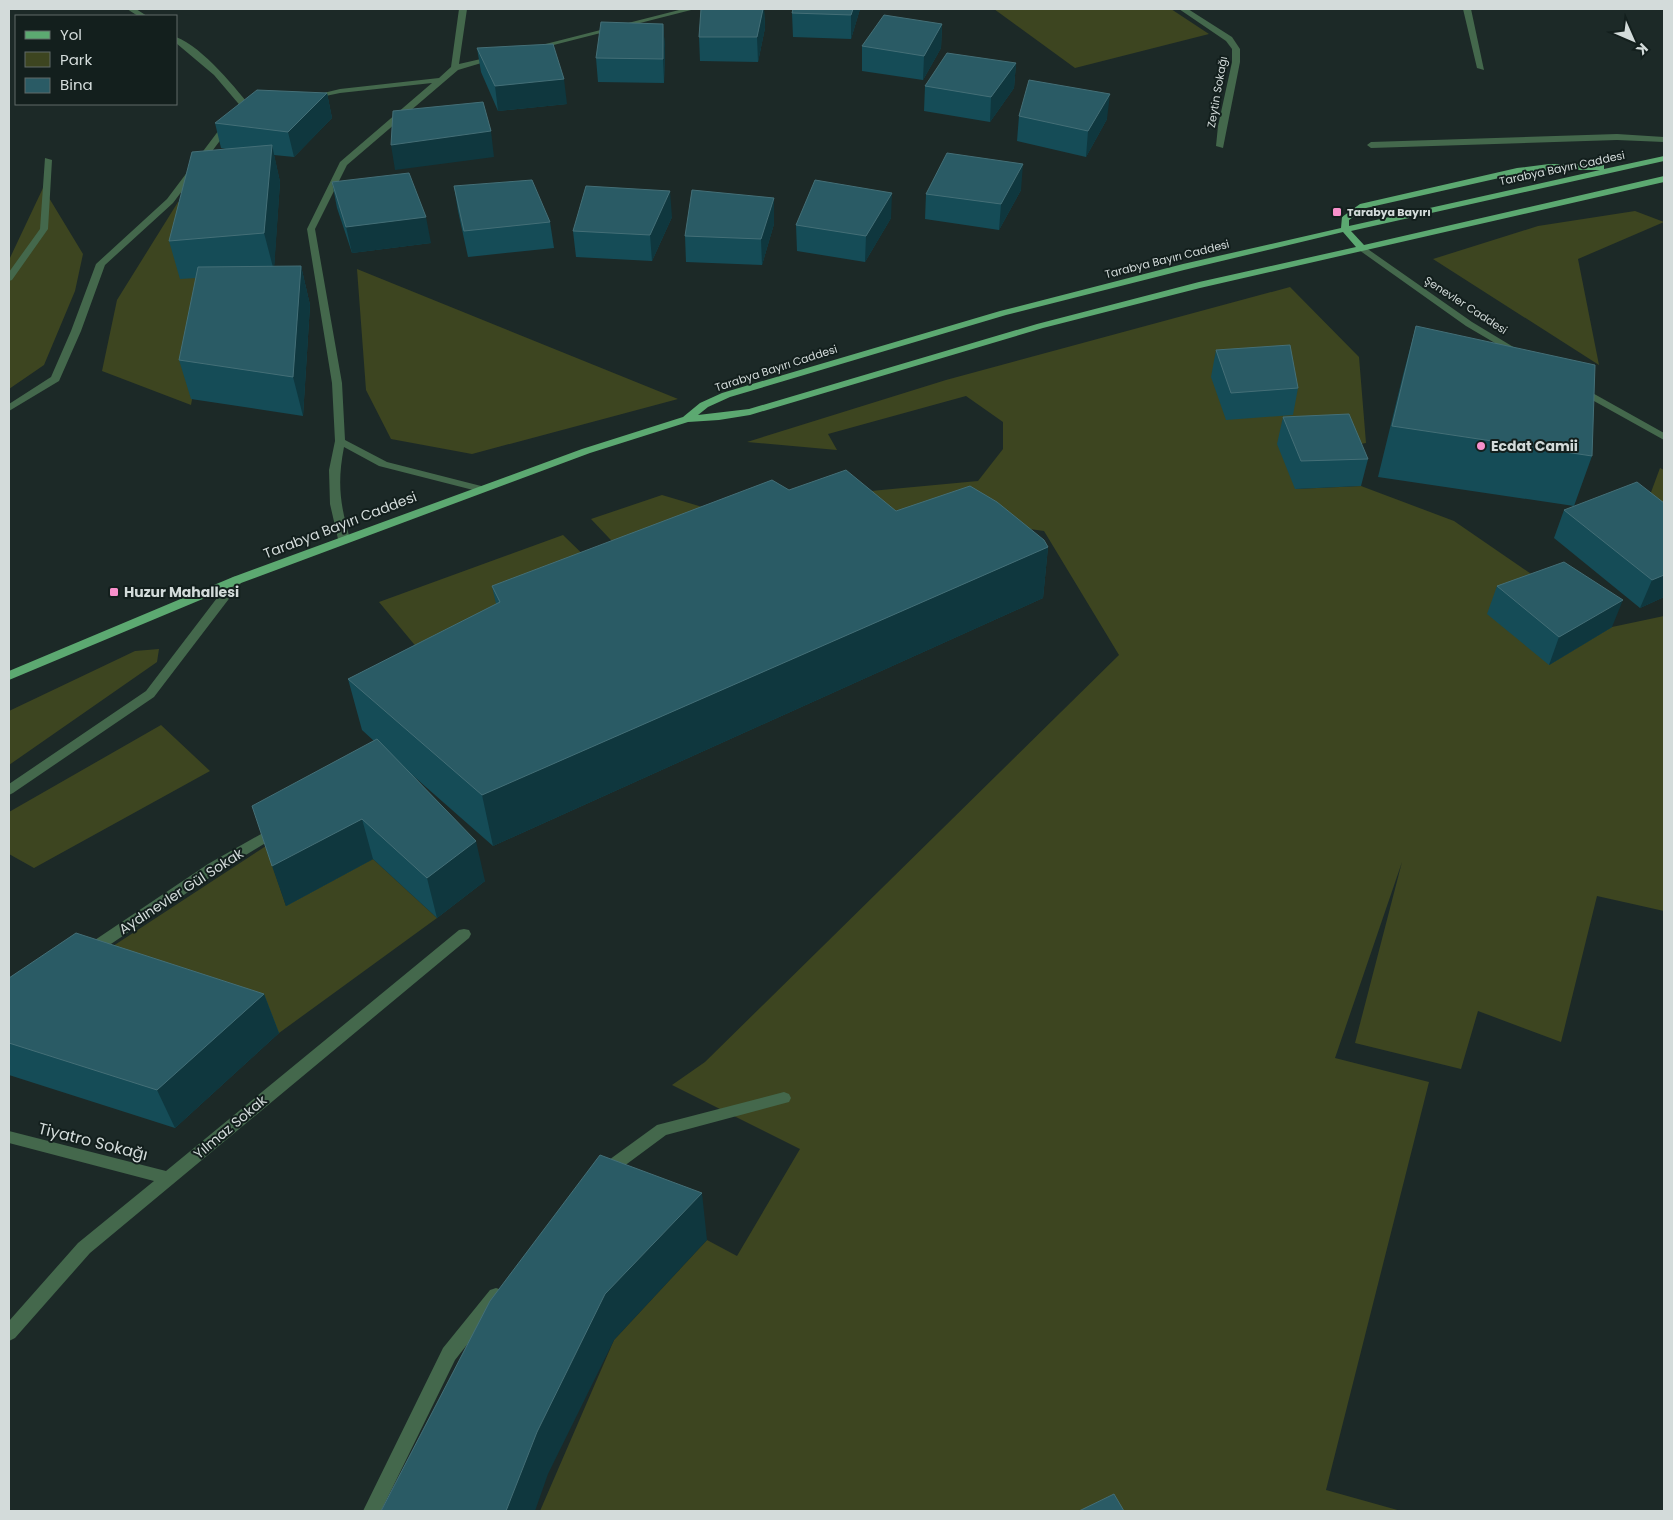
<svg xmlns="http://www.w3.org/2000/svg" width="1673" height="1520" font-family="Poppins,sans-serif">
  <style>
    .green { fill: #3d4520 }
    .lines { fill: none; stroke-linecap: round; stroke-linejoin: round }
    .minor { fill: #44684c; fill-rule: evenodd }
    .major { fill: #5ca971; fill-rule: evenodd }
    .wall { fill: #154c57 }
    .shaded-wall { fill: #0f373e }
    .building { fill: #2a5b65; stroke: #446f77 }
    .poi-dot { fill: #f890cb; stroke: #131f1d; stroke-width: 2 }
    .labels { text-anchor: middle; stroke-width: 4; stroke-linejoin: round; paint-order: stroke }
    .far-street-label { font-size: 11px; fill: #d3dbda; stroke: #131f1d }
    .far-poi-label { font-size: 11px; font-weight: bold; fill: #d3dbda; stroke: #131f1d; text-anchor: start }
    .poi-label { font-size: 14px; font-weight: bold; fill: #d3dbda; stroke: #131f1d; text-anchor: start }
    .street-label { font-size: 14px; fill: #d3dbda; stroke: #131f1d }
    .near-street-label { font-size: 16px; fill: #d3dbda; stroke: #131f1d }
  </style>
  <rect width="100%" height="100%" fill="#1c2927"/>
  <path class="green" d="M 994,9 L 1171,9 L 1209,34 L 1075,68 Z
    M 43,188 L 83,254 L 75,291 L 44,365 L 9,389 L 9,260 Z
    M 199,201 L 310,305 L 209,306 L 191,405 L 102,371 L 117,300 L 178,202 Z
    M 1635,211 L 1664,222 L 1578,259 L 1599,365 L 1433,259 L 1538,226 Z
    M 357,269 L 678,399 L 472,454 L 391,439 L 366,390 Z
    M 1290,287 L 1359,357 L 1366,443 L 1344,447 L 1295,489 L 1361,486 L 1454,521 L 1553,589 L 1549,665 L 1612,627 L 1664,616 L 1664,911 L 1597,896 L 1561,1042 L 1478,1011 L 1461,1069 L 1355,1043 L 1402,862 L 1335,1058 L 1429,1082 L 1326,1490 L 1401,1511 L 540,1511 L 614,1340 L 707,1240 L 737,1256 L 800,1149 L 672,1085 L 705,1062 L 1119,655 L 1044,531 L 859,505 L 860,492 L 978,481 L 1003,449 L 1003,422 L 966,396 L 828,434 L 837,450 L 747,442 L 946,380 Z
    M 1660,468 L 1664,470 L 1664,504 L 1650,495 Z
    M 662,495 L 736,517 L 626,556 L 591,519 Z
    M 563,535 L 597,568 L 443,679 L 379,602 Z
    M 159,649 L 157,662 L 9,765 L 9,711 L 135,651 Z
    M 161,725 L 210,771 L 34,868 L 9,854 L 9,812 Z
    M 266,846 L 286,906 L 373,859 L 437,918 L 279,1033 L 81,967 Z"/>
  <g class="lines">
    <path class="minor" d="M 127,9 L 136,9 L 147,16 L 138,16 Z
      M 459,9 L 467,9 L 459,64 L 494,56 L 498,58 L 458,70 L 347,165 L 315,229 L 342,383 L 345,440 L 387,462 L 485,487 L 486,489 L 481,492 L 379,466 L 344,447 C 337,483 340,504 350,539 L 344,542 L 338,539 L 330,504 L 329,470 L 335,441 L 332,383 L 307,229 L 340,162 L 432,83 L 340,93 L 311,99 L 307,97 L 340,89 L 439,78 L 451,67 Z
      M 683,9 L 695,9 L 530,51 L 526,49 Z
      M 1179,9 L 1188,9 L 1232,37 L 1240,49 L 1240,62 L 1223,148 L 1216,146 L 1218,126 L 1232,62 L 1232,49 L 1226,41 Z
      M 1463,9 L 1471,9 L 1484,70 L 1477,68 Z
      M 176,37 C 203,47 237,90 255,112 L 255,116 L 249,116 L 214,75 L 176,43 Z
      M 227,125 L 234,127 L 225,134 L 173,203 L 105,265 L 81,331 L 59,381 L 9,411 L 9,404 L 51,377 L 71,331 L 96,264 L 167,199 L 219,130 Z
      M 1617,134 L 1664,137 L 1664,142 L 1617,140 L 1371,148 L 1367,145 L 1371,142 Z
      M 45,158 L 52,160 L 48,229 L 12,280 L 9,281 L 9,272 L 40,229 Z
      M 1362,245 L 1472,322 L 1525,354 L 1523,356 L 1517,356 L 1466,326 L 1359,250 L 1359,246 Z
      M 1580,386 L 1664,433 L 1664,440 L 1576,391 L 1576,387 Z
      M 237,576 L 241,577 L 243,580 L 241,583 L 154,697 L 13,793 L 9,795 L 9,784 L 146,691 L 233,577 Z
      M 277,825 L 282,827 L 283,830 L 282,833 L 218,872 L 96,954 L 91,955 L 86,954 L 84,950 L 86,946 L 208,864 Z
      M 464,929 L 469,930 L 471,934 L 469,938 L 90,1253 L 15,1338 L 9,1341 L 9,1321 L 78,1243 L 154,1181 L 9,1143 L 9,1131 L 166,1171 L 459,930 Z
      M 784,1092 L 789,1094 L 791,1098 L 789,1102 L 666,1135 L 612,1175 L 607,1177 L 602,1175 L 599,1170 L 602,1165 L 657,1125 Z
      M 496,1288 L 502,1290 L 504,1295 L 502,1300 L 455,1360 L 381,1511 L 363,1511 L 443,1348 L 490,1290 Z"/>
    <path class="major" d="M 1664,156 L 1664,161 L 1351,231 L 1364,245 L 1664,176 L 1664,182 L 1200,288 L 1043,328 L 750,415 L 719,420 L 688,422 L 590,453 L 241,583 L 9,680 L 9,671 L 233,577 L 582,449 L 683,417 L 700,403 L 722,393 L 1000,311 L 1183,264 L 1341,228 L 1342,217 L 1360,204 L 1517,168 L 1549,164 L 1601,164 L 1604,165 L 1604,169 ZM 1549,170 L 1600,170 L 1349,226 L 1349,220 L 1366,208 L 1517,174 ZM 1343,232 L 1356,247 L 1199,282 L 1037,324 L 749,409 L 698,415 L 708,407 L 730,397 L 1006,315 L 1184,270 Z"/>
  </g>
  <path class="wall" d="M 701,9 L 764,9 L 765,28 L 758,62 L 700,61 L 699,37 Z
    M 860,9 L 851,39 L 793,37 L 792,13 Z
    M 663,24 L 665,48 L 664,83 L 598,82 L 596,58 Z
    M 942,24 L 941,48 L 923,80 L 862,71 L 862,46 Z
    M 477,48 L 567,104 L 498,111 L 481,72 Z
    M 1016,63 L 1014,88 L 990,122 L 924,111 L 925,86 Z
    M 327,93 L 332,118 L 294,157 L 274,155 L 280,182 L 274,267 L 301,266 L 310,305 L 303,416 L 191,399 L 179,360 L 196,278 L 180,279 L 169,241 L 226,149 L 221,148 L 215,123 Z
    M 1019,116 L 1107,119 L 1086,157 L 1017,141 Z
    M 332,182 L 431,243 L 352,253 L 337,208 Z
    M 454,186 L 550,222 L 554,248 L 468,257 L 458,211 Z
    M 1021,190 L 999,230 L 925,219 L 926,194 Z
    M 672,217 L 652,261 L 576,257 L 573,231 Z
    M 891,218 L 865,262 L 797,251 L 796,225 Z
    M 774,224 L 762,265 L 686,262 L 685,236 Z
    M 1416,326 L 1592,456 L 1574,506 L 1378,477 L 1403,375 Z
    M 1216,350 L 1298,388 L 1293,415 L 1226,420 L 1211,377 Z
    M 1283,417 L 1368,459 L 1361,486 L 1295,489 L 1277,444 Z
    M 789,490 L 896,511 L 1048,547 L 1043,598 L 493,846 L 410,773 L 485,881 L 437,918 L 373,859 L 286,906 L 374,741 L 362,730 L 348,679 L 496,604 L 492,586 Z
    M 1664,503 L 1664,597 L 1640,608 L 1554,538 L 1564,510 Z
    M 1497,586 L 1612,627 L 1549,665 L 1487,614 Z
    M 9,978 L 264,994 L 279,1033 L 175,1128 L 9,1075 Z"/>
  <path class="shaded-wall" d="M 763,9 L 764,9 L 765,28 L 758,62 L 757,37 Z
    M 853,9 L 860,9 L 851,39 L 851,15 Z
    M 663,24 L 665,48 L 664,83 L 663,59 Z
    M 942,24 L 941,48 L 923,80 L 924,56 Z
    M 1016,63 L 1014,88 L 990,122 L 991,97 Z
    M 564,79 L 567,104 L 498,111 L 495,86 Z
    M 327,93 L 332,118 L 294,157 L 288,132 Z
    M 1110,94 L 1107,119 L 1086,157 L 1088,131 Z
    M 491,131 L 494,157 L 395,170 L 391,145 Z
    M 272,145 L 280,182 L 274,271 L 264,233 Z
    M 1023,164 L 1021,190 L 999,230 L 1001,204 Z
    M 670,191 L 672,217 L 652,261 L 650,235 Z
    M 892,193 L 891,218 L 865,262 L 866,236 Z
    M 774,198 L 774,224 L 762,265 L 761,239 Z
    M 426,217 L 431,243 L 352,253 L 346,227 Z
    M 301,266 L 310,305 L 303,416 L 293,377 Z
    M 1048,547 L 1043,598 L 493,846 L 482,795 Z
    M 1664,575 L 1664,597 L 1640,608 L 1652,580 Z
    M 1623,600 L 1612,627 L 1549,665 L 1559,637 Z
    M 362,819 L 373,859 L 286,906 L 272,866 Z
    M 476,841 L 485,881 L 437,918 L 427,878 Z
    M 264,994 L 279,1033 L 175,1128 L 157,1090 Z
    M 702,1193 L 707,1240 L 614,1340 L 548,1474 L 535,1511 L 506,1511 L 537,1432 L 605,1294 Z"/>
  <path class="building" d="M 701,9 L 763,9 L 757,37 L 699,37 Z
    M 793,9 L 853,9 L 851,15 L 792,13 Z
    M 884,15 L 942,24 L 924,56 L 862,46 Z
    M 601,22 L 663,24 L 663,59 L 596,58 Z
    M 553,44 L 564,79 L 495,86 L 477,48 Z
    M 947,53 L 1016,63 L 991,97 L 925,86 Z
    M 1029,80 L 1110,94 L 1088,131 L 1019,116 Z
    M 257,90 L 327,93 L 288,132 L 215,123 Z
    M 483,102 L 491,131 L 391,145 L 393,111 Z
    M 272,145 L 264,233 L 169,241 L 192,152 Z
    M 947,153 L 1023,164 L 1001,204 L 926,194 Z
    M 409,173 L 426,217 L 346,227 L 332,182 Z
    M 532,180 L 550,222 L 464,231 L 454,186 Z
    M 815,180 L 892,193 L 866,236 L 796,225 Z
    M 586,186 L 670,191 L 650,235 L 573,231 Z
    M 692,190 L 774,198 L 761,239 L 685,236 Z
    M 301,266 L 293,377 L 179,360 L 198,267 Z
    M 1416,326 L 1595,365 L 1592,456 L 1392,426 Z
    M 1290,345 L 1298,388 L 1231,393 L 1216,350 Z
    M 1349,414 L 1368,459 L 1301,461 L 1283,417 Z
    M 846,470 L 896,511 L 970,486 L 997,502 L 1044,540 L 1048,547 L 482,795 L 348,679 L 500,602 L 492,586 L 772,480 L 789,490 Z
    M 1637,482 L 1664,503 L 1664,575 L 1652,580 L 1564,510 Z
    M 1564,562 L 1623,600 L 1559,637 L 1497,586 Z
    M 377,739 L 476,841 L 427,878 L 362,819 L 272,866 L 252,806 Z
    M 76,933 L 264,994 L 157,1090 L 9,1043 L 9,978 Z
    M 600,1155 L 702,1193 L 605,1294 L 537,1432 L 506,1511 L 381,1511 L 490,1301 Z
    M 1114,1494 L 1124,1511 L 1079,1511 Z"/>
  <g class="poi-dot">
    <rect x="1332" y="207" width="10" height="10" rx="2.5"/>
    <circle cx="1481" cy="446" r="5"/>
    <rect x="109" y="587" width="10" height="10" rx="2.5"/>
  </g>
  <g class="labels">
    <g class="far-street-label">
      <text transform="translate(1217 92) rotate(-80)" y="4">Zeytin Sokağı</text>
      <text transform="translate(1562 168) rotate(-12)" y="4">Tarabya Bayırı Caddesi</text>
      <text transform="translate(1167 259) rotate(-14)" y="4">Tarabya Bayırı Caddesi</text>
      <text transform="translate(1466 305) rotate(33)" y="4">Şenevler Caddesi</text>
      <text transform="translate(776 368) rotate(-18)" y="4">Tarabya Bayırı Caddesi</text>
    </g>
    <g class="far-poi-label">
      <text x="1347" y="216">Tarabya Bayırı</text>
    </g>
    <g class="poi-label">
      <text x="1491" y="451">Ecdat Camii</text>
      <text x="124" y="597">Huzur Mahallesi</text>
    </g>
    <g class="street-label">
      <text transform="translate(340 525) rotate(-21)" y="5">Tarabya Bayırı Caddesi</text>
      <text transform="translate(181 891) rotate(-33)" y="5">Aydınevler Gül Sokak</text>
      <text transform="translate(230 1127) rotate(-40)" y="5">Yılmaz Sokak</text>
    </g>
    <g class="near-street-label">
      <text transform="translate(93 1141) rotate(14)" y="6">Tiyatro Sokağı</text>
    </g>
  </g>
  <rect width="1673" height="1520" fill="none" stroke="#d3dbda" stroke-width="20"/>
  <rect x="15" y="15" width="162" height="90" fill="#131f1d" stroke="#606a69"/>
  <rect x="25" y="31" width="25" height="8" fill="#5ca971" stroke="#606a69"/>
  <text x="60" y="40" font-size="15" fill="#d3dbda">Yol</text>
  <rect x="25" y="52" width="25" height="15" fill="#3d4520" stroke="#606a69"/>
  <text x="60" y="65" font-size="15" fill="#d3dbda">Park</text>
  <rect x="25" y="78" width="25" height="15" fill="#2a5b65" stroke="#606a69"/>
  <text x="60" y="90" font-size="15" fill="#d3dbda">Bina</text>
  <g transform="translate(1633 40) rotate(135)" stroke="#131f1d" stroke-width="4" paint-order="stroke">
  <path d="M0-4L9 19L0 12L-9 19Z" fill="#d3dbda"/>
  <text y="-8" font-size="14" font-weight="bold" text-anchor="middle" fill="#d3dbda">K</text>
  </g>
</svg>
